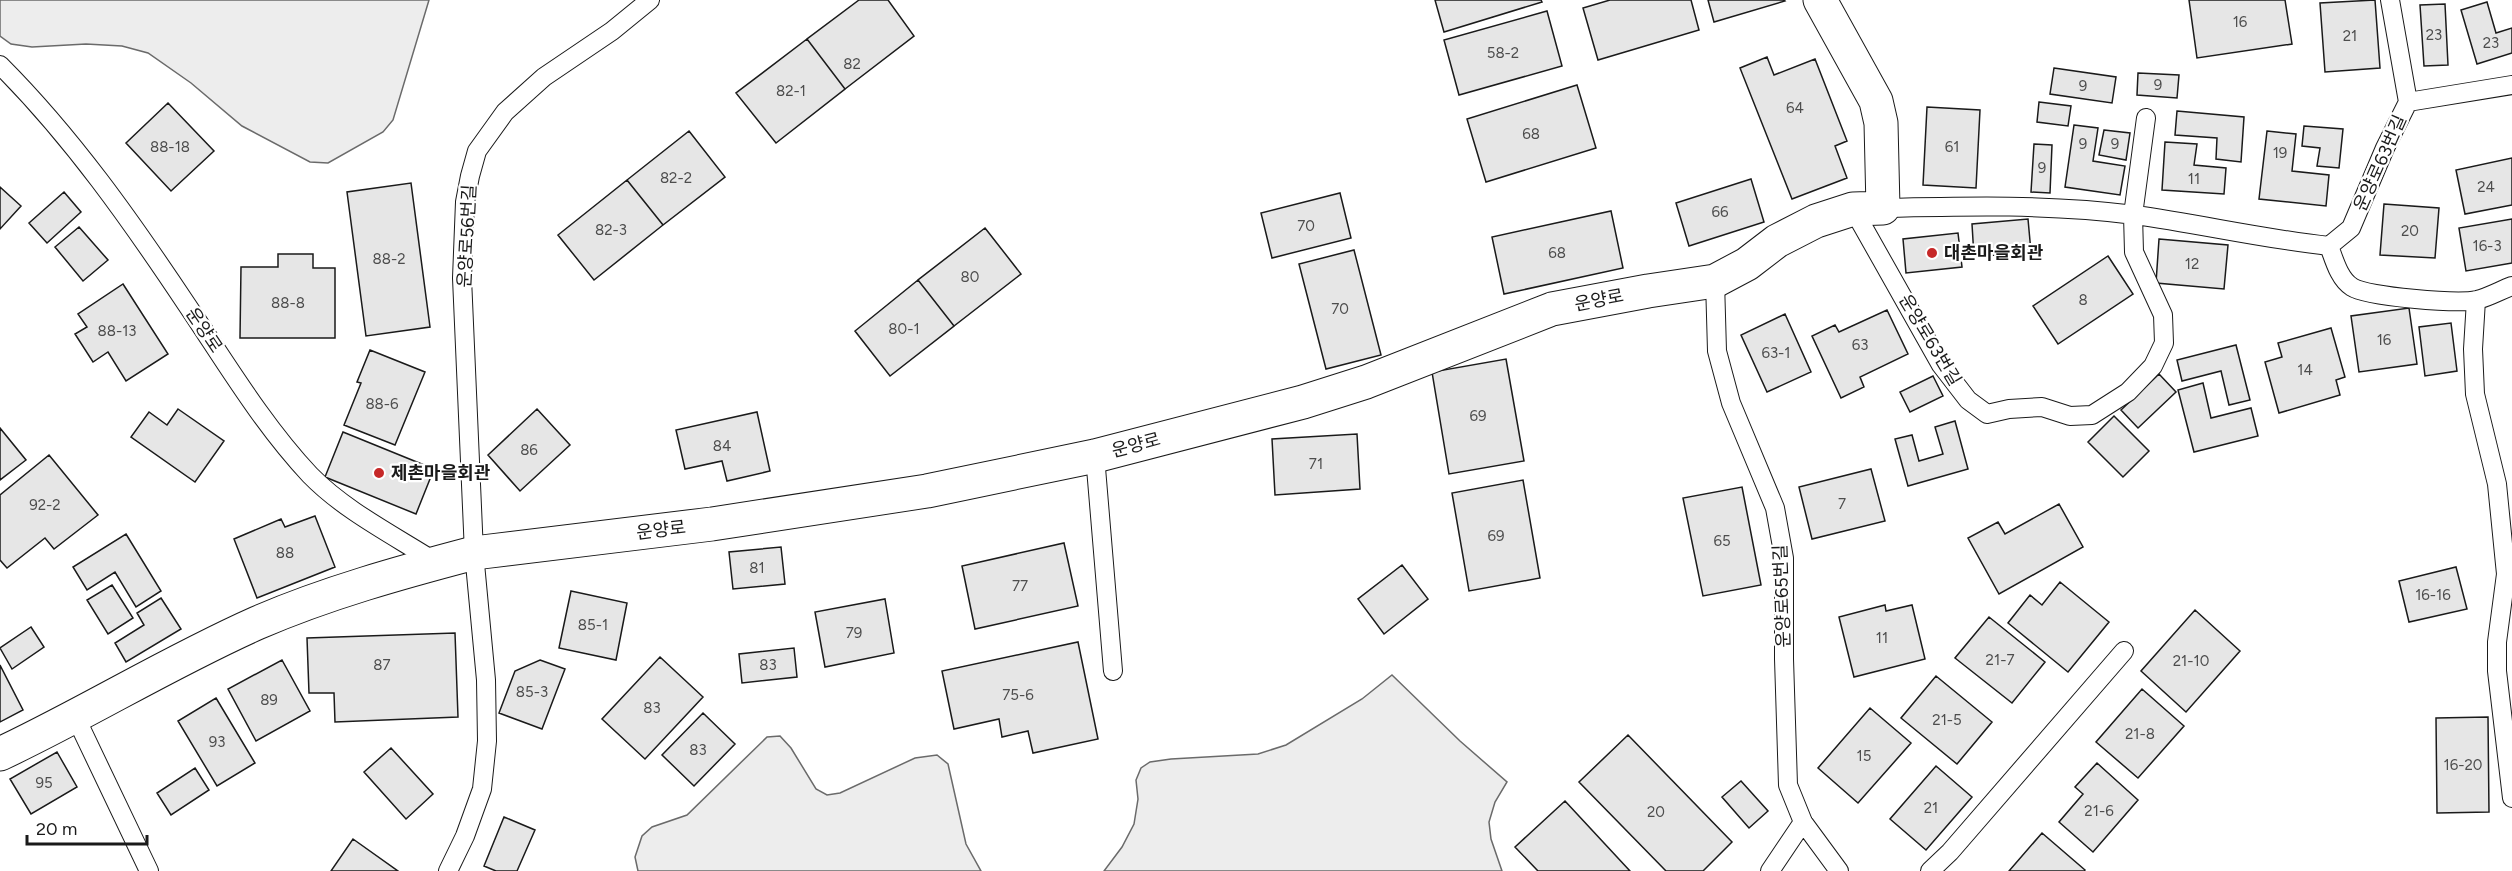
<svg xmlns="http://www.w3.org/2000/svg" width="2512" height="871" font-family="Figtree,'Noto Sans KR',sans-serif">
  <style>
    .built { fill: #ededed; stroke: #6a6a6a; stroke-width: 1.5 }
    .building { fill: #e6e6e6; stroke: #1a1a1a; stroke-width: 1.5 }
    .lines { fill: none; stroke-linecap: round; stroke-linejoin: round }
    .lane-casing { stroke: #1a1a1a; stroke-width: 20 }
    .street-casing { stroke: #1a1a1a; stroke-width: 35 }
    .lane { stroke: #fff; stroke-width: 18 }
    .street { stroke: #fff; stroke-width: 33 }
    .poi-dot { fill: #c62828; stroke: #fff; stroke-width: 2 }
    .labels { text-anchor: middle; stroke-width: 4.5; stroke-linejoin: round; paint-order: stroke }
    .number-label { font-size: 15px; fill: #4d4d4d }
    .street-label { font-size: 18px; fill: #1a1a1a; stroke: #fff }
    .poi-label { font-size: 18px; font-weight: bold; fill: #1a1a1a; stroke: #fff; text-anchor: start }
  </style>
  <rect width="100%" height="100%" fill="#fff"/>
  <path class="built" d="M 0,0 L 429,0 L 393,120 L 383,132 L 328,163 L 310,162 L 242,126 L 191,83 L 148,53 L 122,46 L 86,44 L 32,47 L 11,44 L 0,36 Z
    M 1392,675 L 1460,741 L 1507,782 L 1495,802 L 1489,822 L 1491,839 L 1502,871 L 1104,871 L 1122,847 L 1134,824 L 1138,799 L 1136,780 L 1141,768 L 1150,762 L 1171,759 L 1258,754 L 1286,745 L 1362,699 Z
    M 780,736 L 791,748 L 816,789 L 827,795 L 840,793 L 915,758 L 937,755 L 948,764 L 966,844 L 981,871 L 638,871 L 635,857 L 642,836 L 652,827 L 687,815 L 767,737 Z"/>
  <path class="building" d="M 859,0 L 888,0 L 914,36 L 845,89 L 807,39 Z
    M 1435,0 L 1541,0 L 1542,2 L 1444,32 Z
    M 1610,0 L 1691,0 L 1699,30 L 1598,60 L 1583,8 Z
    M 1708,0 L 1784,0 L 1785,1 L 1714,22 Z
    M 2189,0 L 2285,0 L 2292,44 L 2197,58 Z
    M 2375,0 L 2380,68 L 2325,72 L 2320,3 Z
    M 2487,2 L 2496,33 L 2512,28 L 2512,53 L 2477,64 L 2461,10 Z
    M 2445,4 L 2448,65 L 2424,66 L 2420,5 Z
    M 1547,11 L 1562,66 L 1459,95 L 1444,40 Z
    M 807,39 L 845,89 L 776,143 L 736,93 Z
    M 1767,57 L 1774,75 L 1815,59 L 1847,141 L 1835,146 L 1847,178 L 1792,199 L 1740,68 Z
    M 2054,68 L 2116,77 L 2112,103 L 2050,94 Z
    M 2138,73 L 2179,75 L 2177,98 L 2137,95 Z
    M 1577,85 L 1596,148 L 1486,182 L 1467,119 Z
    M 2039,102 L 2071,106 L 2068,126 L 2037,122 Z
    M 168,103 L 214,151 L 171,191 L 126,143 Z
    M 1927,107 L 1980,110 L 1976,188 L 1923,185 Z
    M 2177,111 L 2244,117 L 2241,162 L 2216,159 L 2217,138 L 2175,135 Z
    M 2074,125 L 2098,128 L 2093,161 L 2125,166 L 2120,195 L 2065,187 Z
    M 2304,126 L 2343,129 L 2339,168 L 2317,166 L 2320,148 L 2302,146 Z
    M 2104,130 L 2130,133 L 2126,160 L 2099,155 Z
    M 689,131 L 725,177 L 663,225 L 627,180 Z
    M 2267,131 L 2296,134 L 2292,171 L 2329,175 L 2326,206 L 2259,199 Z
    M 2165,142 L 2197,144 L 2194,165 L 2226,168 L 2224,194 L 2162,190 Z
    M 2034,144 L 2052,145 L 2050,193 L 2031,192 Z
    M 2512,158 L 2512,205 L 2465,214 L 2456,170 Z
    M 1751,179 L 1764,222 L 1689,246 L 1676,203 Z
    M 627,180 L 663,225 L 594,280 L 558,235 Z
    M 411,183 L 430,327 L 366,336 L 347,192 Z
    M 0,187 L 21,206 L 0,229 Z
    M 64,192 L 81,212 L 47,243 L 29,223 Z
    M 1340,193 L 1351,238 L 1272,258 L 1261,213 Z
    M 2384,204 L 2439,208 L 2435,258 L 2380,255 Z
    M 1611,211 L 1623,268 L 1504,294 L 1492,237 Z
    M 2028,219 L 2031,252 L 1974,257 L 1972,224 Z
    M 2512,219 L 2512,263 L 2466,271 L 2459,228 Z
    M 79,227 L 108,260 L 83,281 L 55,247 Z
    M 985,228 L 1021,274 L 954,326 L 918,280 Z
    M 1958,233 L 1962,267 L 1906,273 L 1903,239 Z
    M 2159,239 L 2228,245 L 2224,289 L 2156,283 Z
    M 1354,250 L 1381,355 L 1326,369 L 1299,264 Z
    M 278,254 L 313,254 L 313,268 L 335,268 L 335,338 L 240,338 L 241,267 L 278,267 Z
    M 2108,256 L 2133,294 L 2058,344 L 2033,306 Z
    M 918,280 L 954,326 L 890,376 L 855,331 Z
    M 123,284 L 168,354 L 126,381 L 108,352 L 93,362 L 75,334 L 87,327 L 78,314 Z
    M 2409,308 L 2417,364 L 2359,372 L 2351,316 Z
    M 1887,310 L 1908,354 L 1860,377 L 1864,387 L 1841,398 L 1812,336 L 1835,325 L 1839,332 Z
    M 1785,314 L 1811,372 L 1767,392 L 1741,335 Z
    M 2451,323 L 2457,371 L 2425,376 L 2419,327 Z
    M 2331,328 L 2345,377 L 2336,380 L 2340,395 L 2279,413 L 2265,362 L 2282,357 L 2278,343 Z
    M 2236,345 L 2250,400 L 2229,405 L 2221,371 L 2182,381 L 2177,360 Z
    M 370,350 L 425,372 L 395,445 L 344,425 L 361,383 L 357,382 Z
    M 1506,359 L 1524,461 L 1449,474 L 1432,372 Z
    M 2159,374 L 2176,392 L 2138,428 L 2121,410 Z
    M 1933,376 L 1943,396 L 1910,412 L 1900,392 Z
    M 2203,383 L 2211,418 L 2251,408 L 2258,436 L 2194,452 L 2178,390 Z
    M 178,409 L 224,441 L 195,482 L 131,437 L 149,412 L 167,425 Z
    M 537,409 L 570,445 L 520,491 L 488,455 Z
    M 757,412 L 770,471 L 727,481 L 722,461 L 685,469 L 676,430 Z
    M 2114,416 L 2149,451 L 2123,477 L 2088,442 Z
    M 1955,421 L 1968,469 L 1908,486 L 1895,439 L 1912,435 L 1919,461 L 1943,454 L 1935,427 Z
    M 0,428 L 26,460 L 0,480 Z
    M 343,432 L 434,469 L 416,514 L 325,477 Z
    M 1357,434 L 1360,489 L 1275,495 L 1272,439 Z
    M 49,455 L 98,515 L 54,549 L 45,538 L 7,568 L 0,560 L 0,495 Z
    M 1871,469 L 1885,521 L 1812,539 L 1799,487 Z
    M 1523,480 L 1540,578 L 1469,591 L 1452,493 Z
    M 1742,487 L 1761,585 L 1703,596 L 1683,498 Z
    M 2059,504 L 2083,547 L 1999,594 L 1968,538 L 1998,522 L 2005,534 Z
    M 315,516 L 335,567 L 257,598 L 234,539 L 281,519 L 285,527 Z
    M 126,534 L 161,591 L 136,607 L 115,572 L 87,590 L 73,567 Z
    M 1064,543 L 1078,606 L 975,629 L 962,566 Z
    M 781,547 L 785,584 L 733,589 L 729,552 Z
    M 1402,565 L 1428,599 L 1384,634 L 1358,599 Z
    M 2456,567 L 2467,609 L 2409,622 L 2399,581 Z
    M 2060,582 L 2109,622 L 2068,672 L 2008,623 L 2030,595 L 2042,605 Z
    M 112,585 L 133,618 L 108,634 L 87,600 Z
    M 571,591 L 627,603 L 616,660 L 559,648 Z
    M 161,598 L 181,629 L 126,662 L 115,643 L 144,625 L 137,613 Z
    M 885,599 L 894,653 L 825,667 L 815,612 Z
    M 1885,605 L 1886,611 L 1912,605 L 1925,659 L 1854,677 L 1839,617 Z
    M 2195,610 L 2240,651 L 2186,712 L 2141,671 Z
    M 1989,617 L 2045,662 L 2012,703 L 1955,658 Z
    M 31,627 L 44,647 L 12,669 L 0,648 Z
    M 455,633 L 458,717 L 335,722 L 334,693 L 309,693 L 307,638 Z
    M 1078,642 L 1098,739 L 1033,753 L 1028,731 L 1002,737 L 999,719 L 954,729 L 942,671 Z
    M 794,648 L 797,677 L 742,683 L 739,654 Z
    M 660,657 L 703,697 L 645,759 L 602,719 Z
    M 282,660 L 310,711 L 256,741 L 228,689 Z
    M 540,660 L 565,669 L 542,729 L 499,713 L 515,671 Z
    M 0,665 L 23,710 L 0,722 Z
    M 1936,676 L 1992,722 L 1957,764 L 1901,718 Z
    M 2142,689 L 2184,726 L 2138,778 L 2096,742 Z
    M 216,698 L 255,763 L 217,786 L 178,721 Z
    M 1870,708 L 1911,743 L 1858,803 L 1818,768 Z
    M 703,713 L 735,744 L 694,786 L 662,755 Z
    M 2488,717 L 2489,812 L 2437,813 L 2436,718 Z
    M 1628,735 L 1732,842 L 1703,871 L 1666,871 L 1579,782 Z
    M 391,748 L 433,794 L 406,819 L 364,772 Z
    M 57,752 L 77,787 L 31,814 L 10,779 Z
    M 2097,763 L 2138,800 L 2093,852 L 2059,822 L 2083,794 L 2075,787 Z
    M 1936,766 L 1972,797 L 1926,850 L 1890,819 Z
    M 195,768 L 209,790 L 171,815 L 157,793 Z
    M 1741,781 L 1768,811 L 1749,828 L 1722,797 Z
    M 1565,801 L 1630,871 L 1538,871 L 1515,847 Z
    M 504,817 L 535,830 L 517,871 L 496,871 L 484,866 Z
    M 2042,833 L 2085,870 L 2084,871 L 2009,871 Z
    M 353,839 L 398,871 L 331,871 Z"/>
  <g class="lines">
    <g class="lane-casing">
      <path id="lane" d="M 2390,0 L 2408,102
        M 0,65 C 72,137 131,221 187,305 C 226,363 263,425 310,475 C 345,511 395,536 437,563
        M 1883,208 C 1967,206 2052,204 2135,215 C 2200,224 2264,239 2329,246 L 2351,228 L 2385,148 L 2408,102 L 2512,85
        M 1853,209 L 1941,365 L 1968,400 L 1987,414 L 2009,409 L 2042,407 L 2070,416 L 2092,415 L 2128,392 L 2153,366 L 2164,343 L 2163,315 L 2134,252 L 2133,215 L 2146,118
        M 2329,246 C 2334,259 2339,279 2352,287 C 2367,297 2458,304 2477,300 C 2489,297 2501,290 2512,286
        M 1715,281 L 1717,351 L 1731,403 L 1775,508 L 1784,558 L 1784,659 L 1788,785 L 1803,822 L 1839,871
        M 2476,300 L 2473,349 L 2475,394 L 2497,484 L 2506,574 L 2497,642 L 2497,671 L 2512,798
        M 1095,456 L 1113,671
        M 76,718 L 149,871
        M 448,871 L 465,836 L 482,789 L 487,741 L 486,680 L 474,553 L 462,278 L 465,202 L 470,176 L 477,151 L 505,112 L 544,77 L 612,31 L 650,0
        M 1770,871 L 1803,822
        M 1930,871 L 1950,852 L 2124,651"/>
    </g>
    <g class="street-casing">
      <path id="street" d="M 0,754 C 87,713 169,662 257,623 C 326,593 402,572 474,553 L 712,524 L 927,491 L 1095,456 L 1303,402 L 1366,382 L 1552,309 L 1648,291 L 1715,281 L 1747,264 L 1777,241 L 1816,221 L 1853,209 L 1883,208 L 1881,123 L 1876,101 L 1820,0"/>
    </g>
    <use href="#lane" class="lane"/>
    <use href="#street" class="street"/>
  </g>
  <g class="poi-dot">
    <circle cx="1932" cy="253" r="6"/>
    <circle cx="379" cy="473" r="6"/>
  </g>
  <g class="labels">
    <g class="number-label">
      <text x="2240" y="27">16</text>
      <text x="2434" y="40">23</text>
      <text x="2350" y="41">21</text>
      <text x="2491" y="48">23</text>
      <text x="1503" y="58">58-2</text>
      <text x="852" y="69">82</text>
      <text x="2158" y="90">9</text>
      <text x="2083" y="91">9</text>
      <text x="791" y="96">82-1</text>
      <text x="1795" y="113">64</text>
      <text x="1531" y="139">68</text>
      <text x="2083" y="149">9</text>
      <text x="2115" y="149">9</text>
      <text x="170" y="152">88-18</text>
      <text x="1952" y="152">61</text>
      <text x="2280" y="158">19</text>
      <text x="2042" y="173">9</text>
      <text x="676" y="183">82-2</text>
      <text x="2194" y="184">11</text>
      <text x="2486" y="192">24</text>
      <text x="1720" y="217">66</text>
      <text x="1306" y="231">70</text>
      <text x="611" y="235">82-3</text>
      <text x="2410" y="236">20</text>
      <text x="2487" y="251">16-3</text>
      <text x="1557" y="258">68</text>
      <text x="389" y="264">88-2</text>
      <text x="2192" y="269">12</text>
      <text x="970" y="282">80</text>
      <text x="2083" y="305">8</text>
      <text x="288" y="308">88-8</text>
      <text x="1340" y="314">70</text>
      <text x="904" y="334">80-1</text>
      <text x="117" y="336">88-13</text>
      <text x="2384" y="345">16</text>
      <text x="1860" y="350">63</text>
      <text x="1776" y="358">63-1</text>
      <text x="2305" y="375">14</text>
      <text x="382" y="409">88-6</text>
      <text x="1478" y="421">69</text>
      <text x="722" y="451">84</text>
      <text x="529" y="455">86</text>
      <text x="1316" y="469">71</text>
      <text x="1842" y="509">7</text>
      <text x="45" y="510">92-2</text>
      <text x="1496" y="541">69</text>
      <text x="1722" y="546">65</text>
      <text x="285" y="558">88</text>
      <text x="757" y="573">81</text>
      <text x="1020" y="591">77</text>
      <text x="2433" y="600">16-16</text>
      <text x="593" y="630">85-1</text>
      <text x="854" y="638">79</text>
      <text x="1882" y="643">11</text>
      <text x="2000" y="665">21-7</text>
      <text x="2191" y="666">21-10</text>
      <text x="382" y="670">87</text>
      <text x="768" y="670">83</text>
      <text x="532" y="697">85-3</text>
      <text x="1018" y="700">75-6</text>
      <text x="269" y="705">89</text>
      <text x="652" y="713">83</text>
      <text x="1947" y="725">21-5</text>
      <text x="2140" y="739">21-8</text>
      <text x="217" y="747">93</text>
      <text x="698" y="755">83</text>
      <text x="1864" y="761">15</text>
      <text x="2463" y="770">16-20</text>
      <text x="44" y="788">95</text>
      <text x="1931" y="813">21</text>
      <text x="2099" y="816">21-6</text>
      <text x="1656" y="817">20</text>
    </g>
    <g class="street-label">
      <text transform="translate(2380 163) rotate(-66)" y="6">운양로63번길</text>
      <text transform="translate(467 236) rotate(-87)" y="6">운양로56번길</text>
      <text transform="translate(1599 300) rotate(-11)" y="6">운양로</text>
      <text transform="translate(204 330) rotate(56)" y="6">운양로</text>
      <text transform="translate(1930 340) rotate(59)" y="6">운양로63번길</text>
      <text transform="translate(1136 445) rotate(-15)" y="6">운양로</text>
      <text transform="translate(661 530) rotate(-7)" y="6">운양로</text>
      <text transform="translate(1782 596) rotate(-92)" y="6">운양로65번길</text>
    </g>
    <g class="poi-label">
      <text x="1944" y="259">대촌마을회관</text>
      <text x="391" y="479">제촌마을회관</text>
    </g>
  </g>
  <path d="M27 835v9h120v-9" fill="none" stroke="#1a1a1a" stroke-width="3"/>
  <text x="36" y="835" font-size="18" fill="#1a1a1a" stroke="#ffffff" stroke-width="4.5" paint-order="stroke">20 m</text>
</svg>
